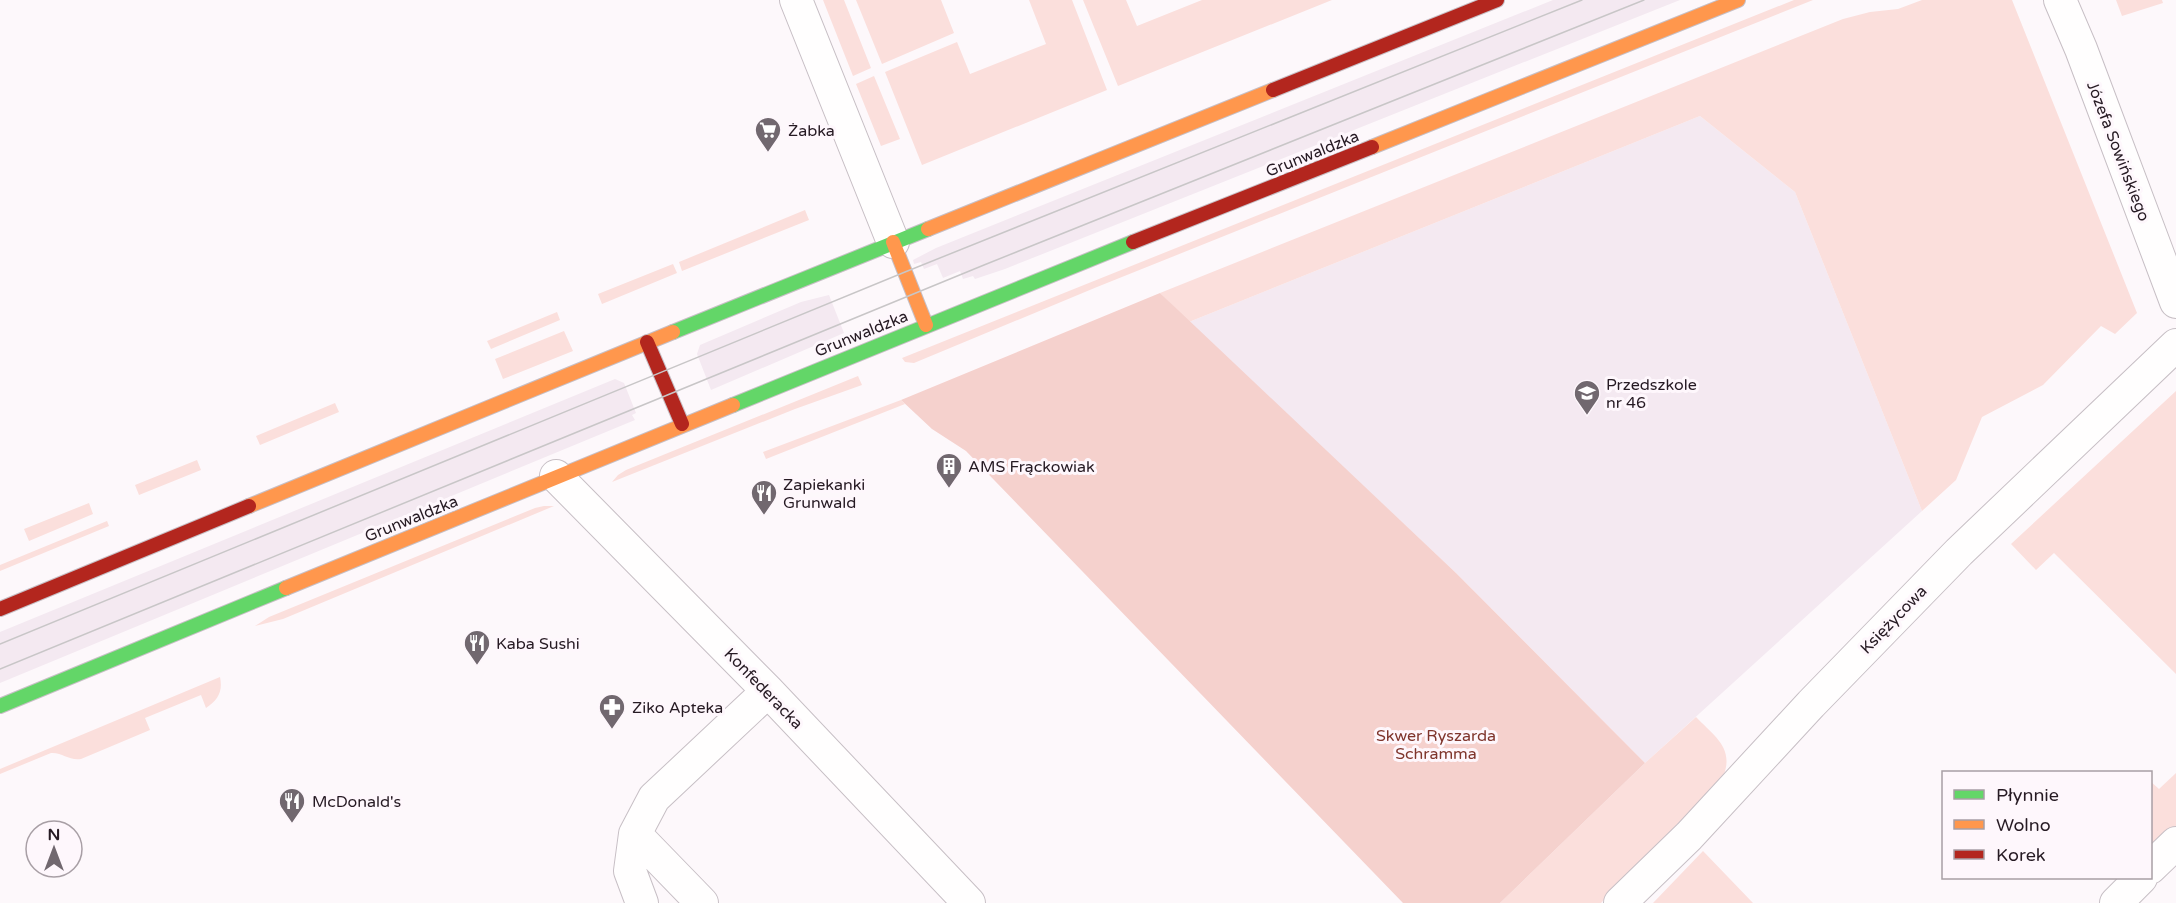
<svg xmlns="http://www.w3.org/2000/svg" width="2176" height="903" font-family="'Varela Round',sans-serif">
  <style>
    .built { fill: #f4e9f1 }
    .green { fill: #fbdfdc }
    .forest { fill: #f5d1cd }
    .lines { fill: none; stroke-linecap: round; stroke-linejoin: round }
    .street-casing { stroke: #c7bfc5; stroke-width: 34 }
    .fast-casing { stroke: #c7bfc5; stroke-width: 16 }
    .slow-casing { stroke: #c7bfc5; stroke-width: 16 }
    .jam-casing { stroke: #c7bfc5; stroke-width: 16 }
    .street { stroke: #fffefe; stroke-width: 32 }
    .fast { stroke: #63d668; stroke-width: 14 }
    .slow { stroke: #ff974d; stroke-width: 14 }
    .jam { stroke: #b3261e; stroke-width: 14 }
    .tram { stroke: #c8c6c7; stroke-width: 1.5 }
    .labels { text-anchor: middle; stroke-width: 6; stroke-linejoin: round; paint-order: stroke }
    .poi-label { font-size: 16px; fill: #261a23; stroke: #fef7fc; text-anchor: start }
    .street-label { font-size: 16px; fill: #261a23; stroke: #fef7fc }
    .park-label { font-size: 16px; fill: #7f352c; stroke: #fef7fc }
  </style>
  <rect width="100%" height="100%" fill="#fdf8fb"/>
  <path class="built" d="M 1553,0 L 1680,0 L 1005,269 L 975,279 L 973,276 L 963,279 L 960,271 L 943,278 L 937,264 L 924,269 L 921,262 L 914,264 L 913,260 L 936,248 Z
    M 1700,116 L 1795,192 L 1922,511 L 1645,763 L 1456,573 L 1189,322 Z
    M 829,295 L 844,333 L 711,390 L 697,354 L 700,345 L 801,302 Z
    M 615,379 L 624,383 L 636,413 L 632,415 L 635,420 L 0,683 L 0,632 Z"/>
  <path class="green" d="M 823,0 L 844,0 L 871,68 L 853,76 Z
    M 856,0 L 941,0 L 954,33 L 882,64 Z
    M 1029,0 L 1072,0 L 1107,90 L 922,165 L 885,72 L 957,42 L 970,74 L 1046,44 Z
    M 1083,0 L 1126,0 L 1137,26 L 1202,0 L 1332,0 L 1118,86 Z
    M 1794,0 L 1813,0 L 1097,287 L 914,363 L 905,362 L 902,358 Z
    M 1922,0 L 2012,0 L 2137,313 L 2115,334 L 2101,326 L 2043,385 L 1982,417 L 1956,480 L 1922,511 L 1795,192 L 1700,116 L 1189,322 L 1160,293 L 1843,19 L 1870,12 L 1898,9 Z
    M 2116,0 L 2162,0 L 2163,3 L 2122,16 Z
    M 874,76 L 900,139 L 881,146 L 856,84 Z
    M 805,210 L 809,220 L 682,271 L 679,262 Z
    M 673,264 L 677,273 L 602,304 L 598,294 Z
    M 557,312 L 560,320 L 491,349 L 487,341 Z
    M 564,331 L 573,351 L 503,379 L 495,359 Z
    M 858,376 L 862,385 L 795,409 L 612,482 L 618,475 L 626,470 Z
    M 2176,391 L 2176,674 L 2054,553 L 2036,570 L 2011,544 Z
    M 901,400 L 905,404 L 766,459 L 763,452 Z
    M 335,403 L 339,412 L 260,445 L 256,436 Z
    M 197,460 L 201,470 L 139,495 L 135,485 Z
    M 89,503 L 93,514 L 29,541 L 24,529 Z
    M 544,506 L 554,506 L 283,619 L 255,626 L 269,617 L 535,508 Z
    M 107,521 L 109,526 L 0,571 L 0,565 Z
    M 220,677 C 223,692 218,700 206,708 L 201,695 L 145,718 L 150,730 L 81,759 C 69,761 62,752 51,753 L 0,774 L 0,769 Z
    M 1696,717 C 1714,736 1735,748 1723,777 L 1601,903 L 1500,903 L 1645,763 Z
    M 2176,773 L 2176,829 L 2150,853 L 2150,781 L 2159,789 Z
    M 1703,851 L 1753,903 L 1653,903 Z"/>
  <path class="forest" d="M 1160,293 L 1456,573 L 1645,763 L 1500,903 L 1403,903 L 966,451 L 932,429 L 901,400 Z"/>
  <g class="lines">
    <g class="street-casing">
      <path id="street" d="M 796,0 L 893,242
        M 2060,0 L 2081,49 L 2176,302
        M 556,476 L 768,691 L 969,903
        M 635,834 L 702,903
        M 2150,868 L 2176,843
        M 642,903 L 630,871 L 635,834 L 654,798 L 768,691
        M 1620,903 L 1689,836 L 1811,704 L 1959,552 L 2176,345
        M 2116,903 L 2141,878"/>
    </g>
    <g class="fast-casing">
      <path id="fast" d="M 673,332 L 928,229
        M 733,405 L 1133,242
        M 0,706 L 286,588"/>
    </g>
    <g class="slow-casing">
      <path id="slow" d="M 1372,147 L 1738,0
        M 928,229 L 1273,90
        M 893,242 L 926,325
        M 249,506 L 673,332
        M 286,588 L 733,405"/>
    </g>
    <g class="jam-casing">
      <path id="jam" d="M 1273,90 L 1497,0
        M 1133,242 L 1372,147
        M 647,342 L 682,424
        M 0,609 L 249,506"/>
    </g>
    <use href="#street" class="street"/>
    <use href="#fast" class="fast"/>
    <use href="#slow" class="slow"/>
    <use href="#jam" class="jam"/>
    <path class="tram" d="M 0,644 L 905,272 L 1582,0
      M 0,669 L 984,265 L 1644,0"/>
  </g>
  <defs>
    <g id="supermarket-pin" transform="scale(1.35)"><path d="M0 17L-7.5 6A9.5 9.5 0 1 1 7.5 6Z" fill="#71686f" stroke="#fef7fc"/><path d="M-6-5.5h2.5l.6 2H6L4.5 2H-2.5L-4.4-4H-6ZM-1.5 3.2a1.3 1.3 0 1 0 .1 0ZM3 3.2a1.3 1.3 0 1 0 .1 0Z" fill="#fff"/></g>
    <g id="school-pin" transform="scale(1.35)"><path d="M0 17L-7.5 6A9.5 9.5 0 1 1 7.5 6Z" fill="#71686f" stroke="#fef7fc"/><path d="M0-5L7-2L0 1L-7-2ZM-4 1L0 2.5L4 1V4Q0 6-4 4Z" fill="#fff"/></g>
    <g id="building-pin" transform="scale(1.35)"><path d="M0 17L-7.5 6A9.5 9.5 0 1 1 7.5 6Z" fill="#71686f" stroke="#fef7fc"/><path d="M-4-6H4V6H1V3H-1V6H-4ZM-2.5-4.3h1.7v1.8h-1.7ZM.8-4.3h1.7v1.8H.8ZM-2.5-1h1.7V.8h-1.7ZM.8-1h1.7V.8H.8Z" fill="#fff"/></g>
    <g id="restaurant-pin" transform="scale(1.35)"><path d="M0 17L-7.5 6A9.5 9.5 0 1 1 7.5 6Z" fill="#71686f" stroke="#fef7fc"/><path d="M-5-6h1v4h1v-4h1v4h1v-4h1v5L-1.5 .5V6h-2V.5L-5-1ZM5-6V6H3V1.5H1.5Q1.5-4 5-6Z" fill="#fff"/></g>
    <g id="pharmacy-pin" transform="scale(1.35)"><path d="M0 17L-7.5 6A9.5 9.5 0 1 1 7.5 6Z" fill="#71686f" stroke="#fef7fc"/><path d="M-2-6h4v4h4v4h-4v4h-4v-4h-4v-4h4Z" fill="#fff"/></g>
  </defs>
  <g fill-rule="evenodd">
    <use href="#supermarket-pin" x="768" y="130"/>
    <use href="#school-pin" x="1587" y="393"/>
    <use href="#building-pin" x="949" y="466"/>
    <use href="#restaurant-pin" x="764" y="493"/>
    <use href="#restaurant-pin" x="477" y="643"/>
    <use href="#pharmacy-pin" x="612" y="707"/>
    <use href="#restaurant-pin" x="292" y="801"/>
  </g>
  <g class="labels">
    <g class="poi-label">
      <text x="788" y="136">Żabka</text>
      <text x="1606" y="390">Przedszkole<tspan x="1606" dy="18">nr 46</tspan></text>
      <text x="968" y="472">AMS Frąckowiak</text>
      <text x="783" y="490">Zapiekanki<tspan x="783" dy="18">Grunwald</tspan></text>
      <text x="496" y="649">Kaba Sushi</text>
      <text x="632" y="713">Ziko Apteka</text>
      <text x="312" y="807">McDonald's</text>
    </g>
    <g class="street-label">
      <text transform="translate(2119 151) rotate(69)" y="6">Józefa Sowińskiego</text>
      <text transform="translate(1312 153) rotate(-22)" y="6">Grunwaldzka</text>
      <text transform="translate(861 333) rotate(-22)" y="6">Grunwaldzka</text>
      <text transform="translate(411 518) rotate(-22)" y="6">Grunwaldzka</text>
      <text transform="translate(1893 619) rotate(-46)" y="6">Księżycowa</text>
      <text transform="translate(764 688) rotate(46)" y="6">Konfederacka</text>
    </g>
    <g class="park-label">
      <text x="1436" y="741">Skwer Ryszarda<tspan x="1436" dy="18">Schramma</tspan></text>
    </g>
  </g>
  <rect x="1942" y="771" width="210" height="108" fill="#fef7fc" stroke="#a89fa5" stroke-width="1.5"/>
  <rect x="1954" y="790" width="30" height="9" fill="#63d668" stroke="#a89fa5" stroke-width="1.5"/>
  <text x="1996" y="801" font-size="18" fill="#261a23">Płynnie</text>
  <rect x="1954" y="820" width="30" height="9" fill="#ff974d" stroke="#a89fa5" stroke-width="1.5"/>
  <text x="1996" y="831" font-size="18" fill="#261a23">Wolno</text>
  <rect x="1954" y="850" width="30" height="9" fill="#b3261e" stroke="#a89fa5" stroke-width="1.5"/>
  <text x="1996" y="861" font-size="18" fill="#261a23">Korek</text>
  <g transform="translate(54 849)"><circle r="28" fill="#fef7fc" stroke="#a89fa5" stroke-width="1.5"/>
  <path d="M0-4.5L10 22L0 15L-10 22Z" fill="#71686f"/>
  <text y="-9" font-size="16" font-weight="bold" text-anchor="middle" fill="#261a23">N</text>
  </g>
</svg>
